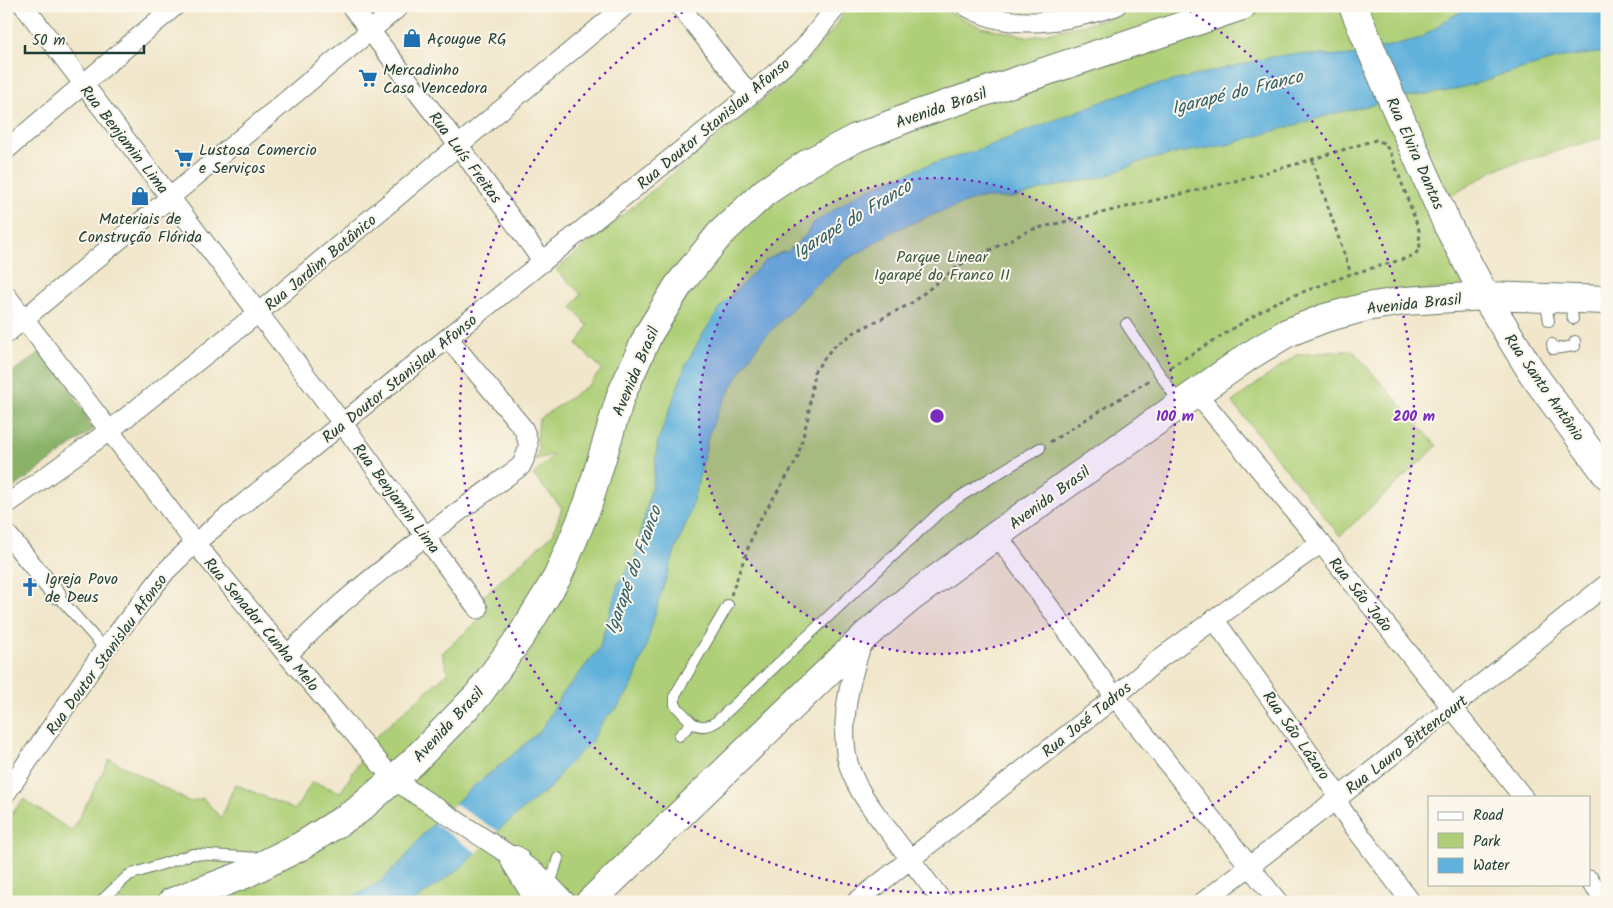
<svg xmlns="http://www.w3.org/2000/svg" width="1613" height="908" font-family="Kalam,sans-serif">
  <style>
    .green { fill: #aecf77; stroke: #668656 }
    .forest { fill: #8ab268; stroke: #54784e }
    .water { fill: #60b1db; stroke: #407788 }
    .pier { fill: #f1e6ca }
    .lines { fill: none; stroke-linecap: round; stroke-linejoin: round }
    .lane-casing { stroke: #687868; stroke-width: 12 }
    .street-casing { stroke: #687868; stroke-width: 21 }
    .secondary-casing { stroke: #687868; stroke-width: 30 }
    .highway-casing { stroke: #687868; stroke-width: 30 }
    .path { stroke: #687868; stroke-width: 3; stroke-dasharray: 4 4; stroke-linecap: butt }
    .lane { stroke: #fff; stroke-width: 10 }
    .street { stroke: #fff; stroke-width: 19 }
    .secondary { stroke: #fff; stroke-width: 28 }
    .highway { stroke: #fff; stroke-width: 28 }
    .ring { fill: none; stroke: #7b2cbf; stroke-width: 2.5; stroke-dasharray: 2.5 5 }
    .labels { text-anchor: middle; stroke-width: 4; stroke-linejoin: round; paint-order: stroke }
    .poi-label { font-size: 16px; fill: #1f3d34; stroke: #fbf7ec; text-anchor: start }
    .street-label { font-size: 16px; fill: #1f3d34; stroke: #fbf7ec }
    .park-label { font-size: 16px; fill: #3c5a41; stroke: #fbf7ec }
    .water-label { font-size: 18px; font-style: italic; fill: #326066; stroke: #fbf7ec }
    .centre { fill: #7b2cbf; stroke: #fbf7ec; stroke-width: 2.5 }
    .ring-label { font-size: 15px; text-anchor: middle; font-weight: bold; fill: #7b2cbf; stroke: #fbf7ec; stroke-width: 4; stroke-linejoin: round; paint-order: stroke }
  </style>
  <rect width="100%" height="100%" fill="#fbf7ec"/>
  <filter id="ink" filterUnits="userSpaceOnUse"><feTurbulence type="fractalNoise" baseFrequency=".02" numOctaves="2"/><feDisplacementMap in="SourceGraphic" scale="10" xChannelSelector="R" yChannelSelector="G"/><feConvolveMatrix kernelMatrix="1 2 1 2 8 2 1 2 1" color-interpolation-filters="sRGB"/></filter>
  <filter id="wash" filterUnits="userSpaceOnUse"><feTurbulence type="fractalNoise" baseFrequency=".0096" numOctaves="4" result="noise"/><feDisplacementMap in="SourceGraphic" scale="20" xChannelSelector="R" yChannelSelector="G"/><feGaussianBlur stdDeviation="1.12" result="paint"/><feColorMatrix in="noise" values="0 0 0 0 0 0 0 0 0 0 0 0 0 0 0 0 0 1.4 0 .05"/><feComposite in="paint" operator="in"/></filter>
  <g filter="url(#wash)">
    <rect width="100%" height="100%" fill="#f1e6ca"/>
    <path class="green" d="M 847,6 L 943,6 L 948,11 L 981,27 L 1031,37 L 1103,20 L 1146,6 L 1607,6 L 1607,136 L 1496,169 L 1433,207 L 1472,288 L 1366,293 L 1024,504 L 582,893 L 576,902 L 6,902 L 6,822 L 23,799 L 72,831 L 110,759 L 190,802 L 203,798 L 221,818 L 235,784 L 295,810 L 312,782 L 341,792 L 373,739 L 448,672 L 442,653 L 486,614 L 478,601 L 553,534 L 562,508 L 533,475 L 554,454 L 534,460 L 539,450 L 537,439 L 539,419 L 590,384 L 602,369 L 577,345 L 588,326 L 572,307 L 581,294 L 556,270 L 800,69 L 838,23 Z
      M 1352,350 L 1437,446 L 1340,536 L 1232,402 L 1296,355 Z"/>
    <path class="forest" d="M 46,349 L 94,429 L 9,491 L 6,487 L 6,376 Z"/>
    <path class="water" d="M 1470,6 L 1607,6 L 1607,52 L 1564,57 L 1500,75 L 1482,82 L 1448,91 L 1408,97 L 1340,112 L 1226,145 L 1178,153 L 1139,162 L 1106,176 L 1047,188 L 1014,198 L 979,198 L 929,216 L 891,232 L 864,250 L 847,259 L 810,290 L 761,341 L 744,366 L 719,409 L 708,436 L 703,462 L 689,516 L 674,554 L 658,603 L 646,647 L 632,686 L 618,707 L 605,718 L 591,742 L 561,772 L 553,785 L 502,827 L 463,866 L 413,902 L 344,902 L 381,881 L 404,859 L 424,833 L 469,790 L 510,757 L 542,729 L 560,697 L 599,649 L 618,584 L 635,557 L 653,481 L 658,441 L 685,367 L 699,340 L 722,305 L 766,260 L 782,252 L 787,252 L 806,235 L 812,224 L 860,193 L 922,167 L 975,151 L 1127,92 L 1272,57 L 1292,54 L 1350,56 L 1365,52 L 1421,38 L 1448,19 Z"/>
    <path class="pier" d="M 454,804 L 498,831 L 477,853 L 434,824 Z"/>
  </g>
  <g filter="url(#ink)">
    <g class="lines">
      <g class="lane-casing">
        <path id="lane" d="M 1545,300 L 1549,321
          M 1570,300 L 1573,319
          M 1126,324 L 1180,404
          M 1552,344 L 1553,349 L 1575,346 L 1575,341
          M 56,594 L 105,649
          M 692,723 C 701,728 708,727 716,722 L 943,509 L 961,496 L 1040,448
          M 679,736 L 692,723 L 675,705 L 675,695 L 728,605
          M 550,885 L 558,858
          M 100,902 L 129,875 L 193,854 L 260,858"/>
      </g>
      <g class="street-casing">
        <path id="street" d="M 24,6 L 343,424 L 478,609
          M 351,6 L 459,146 L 543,262
          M 680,6 L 750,95
          M 966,6 C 1011,33 1069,21 1116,6
          M 6,150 L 175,6
          M 6,295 L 195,543 L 287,655 L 394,780 L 537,873 L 550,885 L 566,902
          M 6,334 L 400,6
          M 1197,394 L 1321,543 L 1523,797
          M 6,505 L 109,431 L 258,313 L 625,6
          M 6,533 L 56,594
          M 997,535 L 1115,697 L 1278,902
          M 1214,619 L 1319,767 L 1334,790 L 1342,810 L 1355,828 L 1411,902
          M 863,641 C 850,677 841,715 846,753 C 851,785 873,810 892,835 C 909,858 926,880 943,902
          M 287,655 C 305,638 323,620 342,603 C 399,554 461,510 521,466 C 529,450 531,445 523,428 L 448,338
          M 6,793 L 105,649 L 166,571 L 195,543 L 414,365 L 750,95 L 803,49 L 837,6
          M 1589,880 L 1607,902
          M 856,902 L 1115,697 L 1159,659 L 1321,543
          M 1203,902 L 1338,798 L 1607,584"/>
      </g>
      <g class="secondary-casing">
        <path id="secondary" d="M 1353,6 L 1394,104 L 1448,226 L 1485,296 L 1533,374 L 1607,475"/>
      </g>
      <g class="highway-casing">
        <path id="highway" d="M 515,860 L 533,889 L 536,902
          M 172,902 L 243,875 L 301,846 L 357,811 L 412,763 L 478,695 L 523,633 L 558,576 L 588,504 L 621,395 L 649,333 L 678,286 L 720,234 L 765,192 L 810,162 L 856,138 L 915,115 L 1242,6
          M 590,902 L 865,636 L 909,599 L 1064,486 L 1249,356 L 1287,333 L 1325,318 L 1366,307 L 1405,301 L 1485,296 L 1607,300"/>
      </g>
      <path class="path" d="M 1312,160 L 1351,274
        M 1050,442 L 1151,379
        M 731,595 L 756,526 L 797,460 L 808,417 L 814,372 L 832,348 L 855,332 L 910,304 L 960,265 L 1030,230 L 1231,182 L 1300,163 L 1365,143 L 1376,140 L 1383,143 L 1390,151 L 1419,230 L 1420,249 L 1414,255 L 1404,259 L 1351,274 L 1276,302 L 1169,368"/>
      <use href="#lane" class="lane"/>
      <use href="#street" class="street"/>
      <use href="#secondary" class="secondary"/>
      <use href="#highway" class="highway"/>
    </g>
  </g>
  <circle cx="937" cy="416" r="238" fill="#7b2cbf" fill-opacity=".12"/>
  <g class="ring">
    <circle cx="937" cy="416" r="238"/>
    <path d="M1183 7A477 477 0 1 1 691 7"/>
  </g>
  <defs>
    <g id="shop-bare" transform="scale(1.5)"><path d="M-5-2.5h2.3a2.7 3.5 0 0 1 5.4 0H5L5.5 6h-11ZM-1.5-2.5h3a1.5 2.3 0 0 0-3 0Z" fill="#1f6fb2" stroke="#fbf7ec" stroke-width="2.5" paint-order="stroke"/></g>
    <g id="supermarket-bare" transform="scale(1.5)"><path d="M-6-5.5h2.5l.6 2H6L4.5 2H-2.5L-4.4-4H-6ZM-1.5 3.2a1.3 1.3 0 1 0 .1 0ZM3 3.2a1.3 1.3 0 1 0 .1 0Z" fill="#1f6fb2" stroke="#fbf7ec" stroke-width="2.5" paint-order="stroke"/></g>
    <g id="church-bare" transform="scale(1.5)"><path d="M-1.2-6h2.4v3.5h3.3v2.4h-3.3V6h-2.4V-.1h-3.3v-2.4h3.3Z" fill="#1f6fb2" stroke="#fbf7ec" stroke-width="2.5" paint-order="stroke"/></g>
  </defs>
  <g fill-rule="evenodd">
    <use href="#shop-bare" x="412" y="38"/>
    <use href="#supermarket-bare" x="368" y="78"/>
    <use href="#supermarket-bare" x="184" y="158"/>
    <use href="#shop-bare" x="140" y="196"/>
    <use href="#church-bare" x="30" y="587"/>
  </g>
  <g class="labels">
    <g class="poi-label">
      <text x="427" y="44">Açougue RG</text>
      <text x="383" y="75">Mercadinho<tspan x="383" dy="18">Casa Vencedora</tspan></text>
      <text x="199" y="155">Lustosa Comercio<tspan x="199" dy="18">e Serviços</tspan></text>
      <text x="140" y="224" text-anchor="middle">Materiais de<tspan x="140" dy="18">Construção Flórida</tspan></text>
      <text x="45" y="584">Igreja Povo<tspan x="45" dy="18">de Deus</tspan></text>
    </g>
    <g class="street-label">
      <text transform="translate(941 107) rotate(-19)" y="6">Avenida Brasil</text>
      <text transform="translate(713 123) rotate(-40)" y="6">Rua Doutor Stanislau Afonso</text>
      <text transform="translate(125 139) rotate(52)" y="6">Rua Benjamin Lima</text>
      <text transform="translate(1416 153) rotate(66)" y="6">Rua Elvira Dantas</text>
      <text transform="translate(466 157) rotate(53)" y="6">Rua Luís Freitas</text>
      <text transform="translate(320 262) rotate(-40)" y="6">Rua Jardim Botânico</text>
      <text transform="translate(1414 303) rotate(-6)" y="6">Avenida Brasil</text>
      <text transform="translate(635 371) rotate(-67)" y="6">Avenida Brasil</text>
      <text transform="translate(399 378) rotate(-39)" y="6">Rua Doutor Stanislau Afonso</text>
      <text transform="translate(1545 387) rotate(55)" y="6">Rua Santo Antônio</text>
      <text transform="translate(1049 497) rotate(-36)" y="6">Avenida Brasil</text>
      <text transform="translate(397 498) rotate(53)" y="6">Rua Benjamin Lima</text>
      <text transform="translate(1361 594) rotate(51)" y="6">Rua São João</text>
      <text transform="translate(262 624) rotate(50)" y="6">Rua Senador Cunha Melo</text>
      <text transform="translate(106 654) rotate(-54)" y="6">Rua Doutor Stanislau Afonso</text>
      <text transform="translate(1086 719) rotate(-39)" y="6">Rua José Tadros</text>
      <text transform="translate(448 724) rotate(-47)" y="6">Avenida Brasil</text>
      <text transform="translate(1297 735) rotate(55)" y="6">Rua São Lázaro</text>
      <text transform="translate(1406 744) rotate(-38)" y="6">Rua Lauro Bittencourt</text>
    </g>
    <g class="park-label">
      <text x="942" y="262">Parque Linear<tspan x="942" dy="18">Igarapé do Franco II</tspan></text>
    </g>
    <g class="water-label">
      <text transform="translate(1237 92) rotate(-14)" y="6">Igarapé do Franco</text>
      <text transform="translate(852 219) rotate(-31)" y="6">Igarapé do Franco</text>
      <text transform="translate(633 570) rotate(-70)" y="6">Igarapé do Franco</text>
    </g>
  </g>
  <circle cx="937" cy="416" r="8" class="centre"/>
  <g class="ring-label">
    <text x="1175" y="421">100 m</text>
    <text x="1414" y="421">200 m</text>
  </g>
  <rect width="1613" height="908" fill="none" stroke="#fbf7ec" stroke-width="25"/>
  <rect x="1428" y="796" width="162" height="90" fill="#fbf7ec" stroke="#a3ada2"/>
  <rect x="1438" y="812" width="25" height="8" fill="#ffffff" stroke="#a3ada2"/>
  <text x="1473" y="820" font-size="15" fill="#1f3d34">Road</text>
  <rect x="1438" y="833" width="25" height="15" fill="#aecf77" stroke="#a3ada2"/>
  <text x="1473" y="846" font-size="15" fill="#1f3d34">Park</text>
  <rect x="1438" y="858" width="25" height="15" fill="#60b1db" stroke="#a3ada2"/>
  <text x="1473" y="870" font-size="15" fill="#1f3d34">Water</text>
  <path d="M25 45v8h119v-8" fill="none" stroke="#1f3d34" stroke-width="2.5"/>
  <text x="32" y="45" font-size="15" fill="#1f3d34" stroke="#fbf7ec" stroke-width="4" paint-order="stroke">50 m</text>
</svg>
